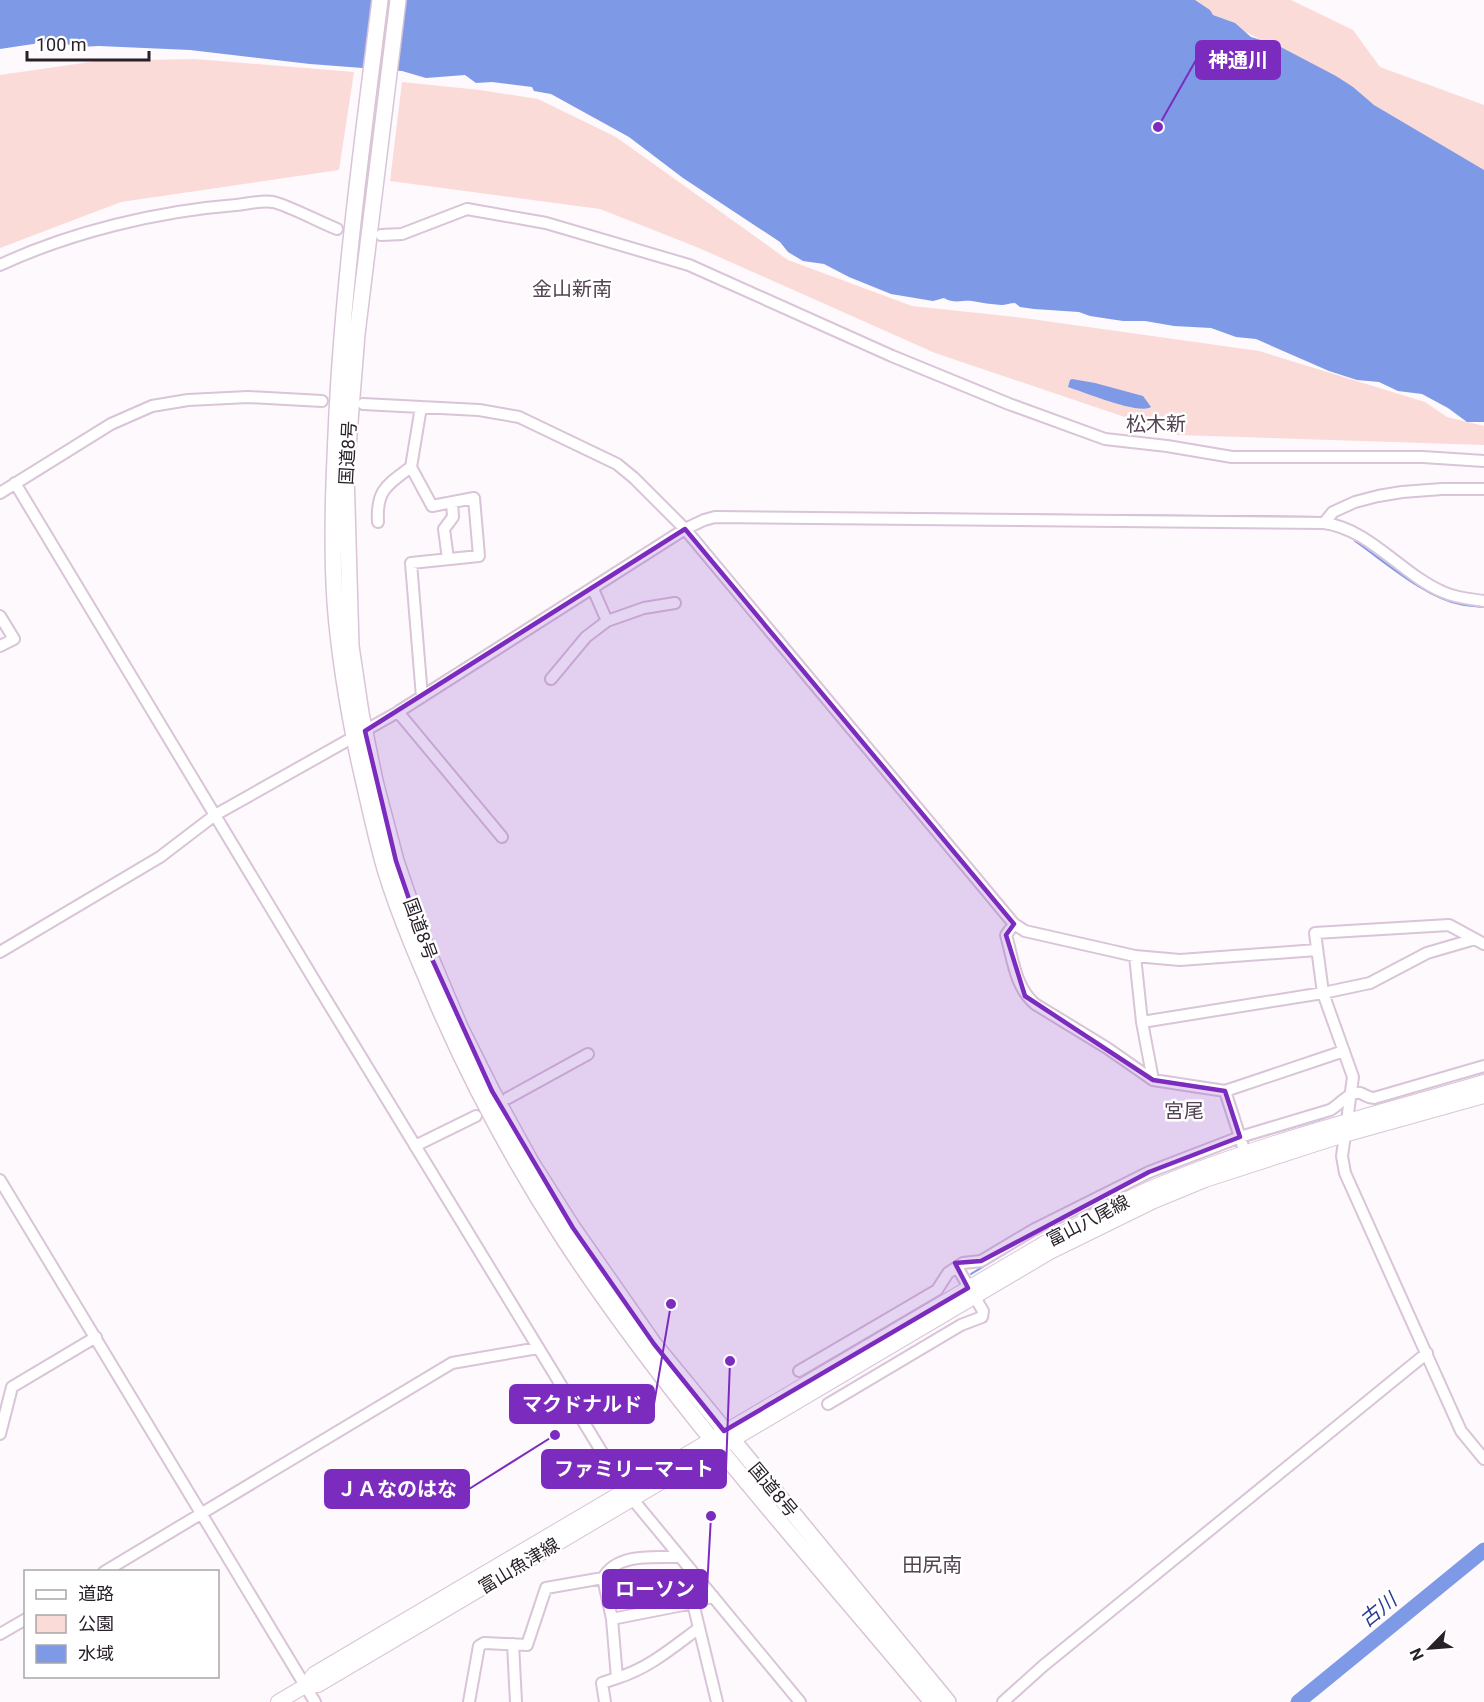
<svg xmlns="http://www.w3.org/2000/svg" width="1484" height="1702" font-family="Roboto,'Noto Sans JP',sans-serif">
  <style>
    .green { fill: #fadbd7 }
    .water { fill: #7e99e6 }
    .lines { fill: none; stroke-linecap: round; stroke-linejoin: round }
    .stream { stroke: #7e99e6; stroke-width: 2 }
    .river { stroke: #7e99e6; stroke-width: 15 }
    .minor-casing { stroke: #d9c4d8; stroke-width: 14 }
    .major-casing { stroke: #d9c4d8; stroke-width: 16 }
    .highway-casing { stroke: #d9c4d8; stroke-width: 18 }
    .minor { stroke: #fff; stroke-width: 10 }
    .major { stroke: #fff; stroke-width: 14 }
    .highway { stroke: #fff; stroke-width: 15 }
    .marked { fill: #7b2cbf; fill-opacity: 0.2; stroke: #7b2cbf; stroke-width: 4.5; stroke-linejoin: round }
    .labels { text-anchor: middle; stroke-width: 5; stroke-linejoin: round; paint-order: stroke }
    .street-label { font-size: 18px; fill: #292129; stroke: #fff }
    .neighbourhood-label { font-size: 20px; fill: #534252; stroke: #fff }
    .water-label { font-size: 20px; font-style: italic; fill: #283c96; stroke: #fff }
    .leader { fill: none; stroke: #7b2cbf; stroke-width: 2 }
    .callout-dot { fill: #7b2cbf; stroke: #fff; stroke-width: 2 }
    .callout { fill: #7b2cbf; stroke: #7b2cbf; stroke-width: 2 }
    .callout-label { font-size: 20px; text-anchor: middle; font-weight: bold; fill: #fff }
  </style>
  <rect width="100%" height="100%" fill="#fdf9fd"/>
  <path class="green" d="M 1188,0 L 1291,0 L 1353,30 L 1380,67 L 1484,105 L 1484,171 L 1374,105 L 1337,79 L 1213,15 Z
    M 195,59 L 354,72 L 339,170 L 121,202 L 0,248 L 0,75 L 97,61 Z
    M 402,82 L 480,90 L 538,99 L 616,137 L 788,260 L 912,306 L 1024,318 L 1259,351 L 1425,402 L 1447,417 L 1484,426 L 1484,445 L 1178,435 L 935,353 L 699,248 L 600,209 L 390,181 Z"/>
  <path class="water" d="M 0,0 L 1195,0 L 1210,10 L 1213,15 L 1235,23 L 1251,37 L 1275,44 L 1336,76 L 1353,87 L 1374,105 L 1484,170 L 1484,422 L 1467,422 L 1448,408 L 1422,394 L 1398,391 L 1379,382 L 1357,380 L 1329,371 L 1256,339 L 1236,337 L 1211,328 L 1174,326 L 1145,321 L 1123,321 L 1090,316 L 1079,312 L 1034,309 L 1020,307 L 1015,303 C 1011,303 1005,305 1001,305 C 991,304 982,303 972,301 C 962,300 954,304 944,298 L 933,301 L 891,294 L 849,277 L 824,264 L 803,261 L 788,252 L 780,242 L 683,178 L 629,137 L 551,94 L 534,91 L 532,87 L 492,82 L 476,83 L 465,75 L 426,78 L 402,71 L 310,64 L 190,50 L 99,46 L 79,47 L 53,41 L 0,49 Z
    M 1072,379 L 1095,383 L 1143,396 L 1151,407 C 1139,415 1084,392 1068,387 L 1070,380 Z"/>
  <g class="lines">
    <path class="stream" d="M 857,513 L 1319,517
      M 1355,541 C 1384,561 1426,598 1460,604 C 1468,606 1476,606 1484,607
      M 426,687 L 520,628
      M 396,706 L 419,692
      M 1395,1097 L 1484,1072
      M 1246,1141 L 1324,1118
      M 1142,1181 L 1170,1169
      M 971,1274 L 1043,1230"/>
    <path class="river" d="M 1298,1702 L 1484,1550"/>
    <g class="minor-casing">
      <path id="minor" d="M 381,235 L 402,234 L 467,209 L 546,223 L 689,265 L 892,356 L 1009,404 L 1105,439 L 1167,446 L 1232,457 L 1423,457 L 1484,461
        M 0,265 C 71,232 158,211 236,205 C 247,204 262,200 273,202 C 290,206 319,222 337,229
        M 363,404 L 479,410 L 519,417 L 617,464 L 634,478 L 685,529 L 1014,924 L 1025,931 L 1135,956 L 1180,960 L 1317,950
        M 421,407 L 411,467 L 432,506 L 474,498 L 479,556 L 411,563 L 422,697
        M 15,483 L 316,983 L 625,1490 L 800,1702
        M 0,493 L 111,424 L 152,406 L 188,400 L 248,397 L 322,401
        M 378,522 C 376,490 387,485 411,467
        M 1324,523 L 1333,512 L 1355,502 L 1378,496 L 1402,492 L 1442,489 L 1484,489
        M 448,559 L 444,529 L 453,517 L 452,502
        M 0,616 L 14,639 L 0,646
        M 607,621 L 644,608 L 675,603
        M 551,679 L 586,637 L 607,621 L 593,589
        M 398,712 L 502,837
        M 1014,924 L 1006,935 C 1013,959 1015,987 1035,1004 L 1107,1048 L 1153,1080 L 1225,1091 L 1247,1159
        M 1484,944 L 1449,925 L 1315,933 L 1323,993 L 1353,1077 L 1342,1156 L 1345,1173 L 1461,1431 L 1484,1459
        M 0,952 L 160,857 L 215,815 L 398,712 L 685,529 L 704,520 L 715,517 L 1324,523 C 1370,529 1401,574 1443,592 C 1456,598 1470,599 1484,601
        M 1135,956 L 1142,1022 L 1153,1080
        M 1142,1022 L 1323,993 L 1370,983 L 1427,953 L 1475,939
        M 1225,1091 L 1344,1051
        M 508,1098 L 588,1054
        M 415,1146 L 476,1116
        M 0,1180 L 315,1702
        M 799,1371 L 937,1290 L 948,1273 L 963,1263 L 981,1261 L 1033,1230 L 1149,1172 L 1240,1137 L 1330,1110 C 1338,1106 1350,1091 1360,1093 C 1366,1095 1368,1098 1374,1098 L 1484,1066
        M 828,1404 L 961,1325 L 982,1317 L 983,1311 L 957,1267
        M 0,1434 L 12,1387 L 96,1337
        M 104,1572 L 452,1363 L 538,1348
        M 603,1578 L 612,1619
        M 693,1603 L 717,1702
        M 0,1634 L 26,1619
        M 513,1644 L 516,1702
        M 617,1678 C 649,1668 672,1648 699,1628
        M 469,1702 L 479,1646 L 484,1643 L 527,1645 L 546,1588 L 603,1578 C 618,1552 654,1558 680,1557
        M 605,1702 L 602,1683 L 617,1678 L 612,1619 L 693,1603 L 713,1596
        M 1003,1702 L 1043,1666 L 1427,1353"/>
    </g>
    <g class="major-casing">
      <path id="major" d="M 305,1686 L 318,1685 L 1050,1252 L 1154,1201 L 1205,1180 L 1344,1135 L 1484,1096
        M 278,1702 L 305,1686 L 314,1674 L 1043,1244 C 1078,1225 1113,1205 1149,1189 C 1256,1143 1373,1115 1484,1082"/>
    </g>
    <g class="highway-casing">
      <path id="highway" d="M 380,0 C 363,138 344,275 337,413 C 334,476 331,539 335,602 C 339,656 348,709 359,761 C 367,795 374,829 383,862 C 394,901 410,940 426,977 C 463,1067 509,1154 562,1236 C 670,1402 806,1550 932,1702
        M 398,0 L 357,334 L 346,472 L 351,646 L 361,713 L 375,781 L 396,861 L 422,937 L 460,1027 L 492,1091 L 531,1162 L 573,1228 L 654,1344 L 948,1702"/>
    </g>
    <use href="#minor" class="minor"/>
    <use href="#major" class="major"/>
    <use href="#highway" class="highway"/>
  </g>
  <path class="marked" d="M 685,529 L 1014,924 L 1006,935 L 1025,996 L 1153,1080 L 1225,1091 L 1240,1137 L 1149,1172 L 981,1261 L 955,1263 L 968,1288 L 724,1431 L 654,1344 L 573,1228 L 492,1091 L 422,937 L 396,861 L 365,731 Z"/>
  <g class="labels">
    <g class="street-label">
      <text transform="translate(348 453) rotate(-87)" y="6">国道8号</text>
      <text transform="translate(420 929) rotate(70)" y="6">国道8号</text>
      <text transform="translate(1088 1221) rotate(-27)" y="6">富山八尾線</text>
      <text transform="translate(773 1490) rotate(50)" y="6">国道8号</text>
      <text transform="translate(519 1566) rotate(-31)" y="6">富山魚津線</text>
    </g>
    <g class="neighbourhood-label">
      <text x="572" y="296">金山新南</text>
      <text x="1156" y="431">松木新</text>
      <text x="1184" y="1118">宮尾</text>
      <text x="932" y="1572">田尻南</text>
    </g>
    <g class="water-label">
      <text transform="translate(1378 1610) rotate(-39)" y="7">古川</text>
    </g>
  </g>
  <path class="leader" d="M1158 127L1196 60M671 1304L654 1404M730 1361L726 1469M555 1435L469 1489M711 1516L707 1589"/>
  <g class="callout-dot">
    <circle cx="1158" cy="127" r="6"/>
    <circle cx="671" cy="1304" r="6"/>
    <circle cx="730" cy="1361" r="6"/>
    <circle cx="555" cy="1435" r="6"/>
    <circle cx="711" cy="1516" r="6"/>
  </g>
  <g class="callout">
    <rect x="1196" y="41" width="84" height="38" rx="6"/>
    <rect x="510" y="1385" width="144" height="38" rx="6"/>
    <rect x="542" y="1450" width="184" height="38" rx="6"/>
    <rect x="325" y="1470" width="144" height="38" rx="6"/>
    <rect x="603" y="1570" width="104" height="38" rx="6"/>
  </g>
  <g class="callout-label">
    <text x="1238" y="67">神通川</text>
    <text x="582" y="1411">マクドナルド</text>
    <text x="634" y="1476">ファミリーマート</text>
    <text x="397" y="1496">ＪＡなのはな</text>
    <text x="655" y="1596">ローソン</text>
  </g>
  <rect x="24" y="1570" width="195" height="108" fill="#ffffff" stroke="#a9a6a9" stroke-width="1.5"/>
  <rect x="36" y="1590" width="30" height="9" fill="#ffffff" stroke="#a9a6a9" stroke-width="1.5"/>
  <text x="78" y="1600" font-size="18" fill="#292129">道路</text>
  <rect x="36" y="1615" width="30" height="18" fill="#fadbd7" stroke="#a9a6a9" stroke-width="1.5"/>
  <text x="78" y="1630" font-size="18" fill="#292129">公園</text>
  <rect x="36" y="1645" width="30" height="18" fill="#7e99e6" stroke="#a9a6a9" stroke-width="1.5"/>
  <text x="78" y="1660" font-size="18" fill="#292129">水域</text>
  <g transform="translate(1430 1648) rotate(245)" stroke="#ffffff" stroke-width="4.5" paint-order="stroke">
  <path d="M0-4.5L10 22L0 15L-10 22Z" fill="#292129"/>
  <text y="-9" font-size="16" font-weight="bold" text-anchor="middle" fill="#292129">N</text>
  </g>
  <path d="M27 51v9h122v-9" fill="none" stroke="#292129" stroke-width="3"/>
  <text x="36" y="51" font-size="18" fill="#292129" stroke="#ffffff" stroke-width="4.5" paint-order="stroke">100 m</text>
</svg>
